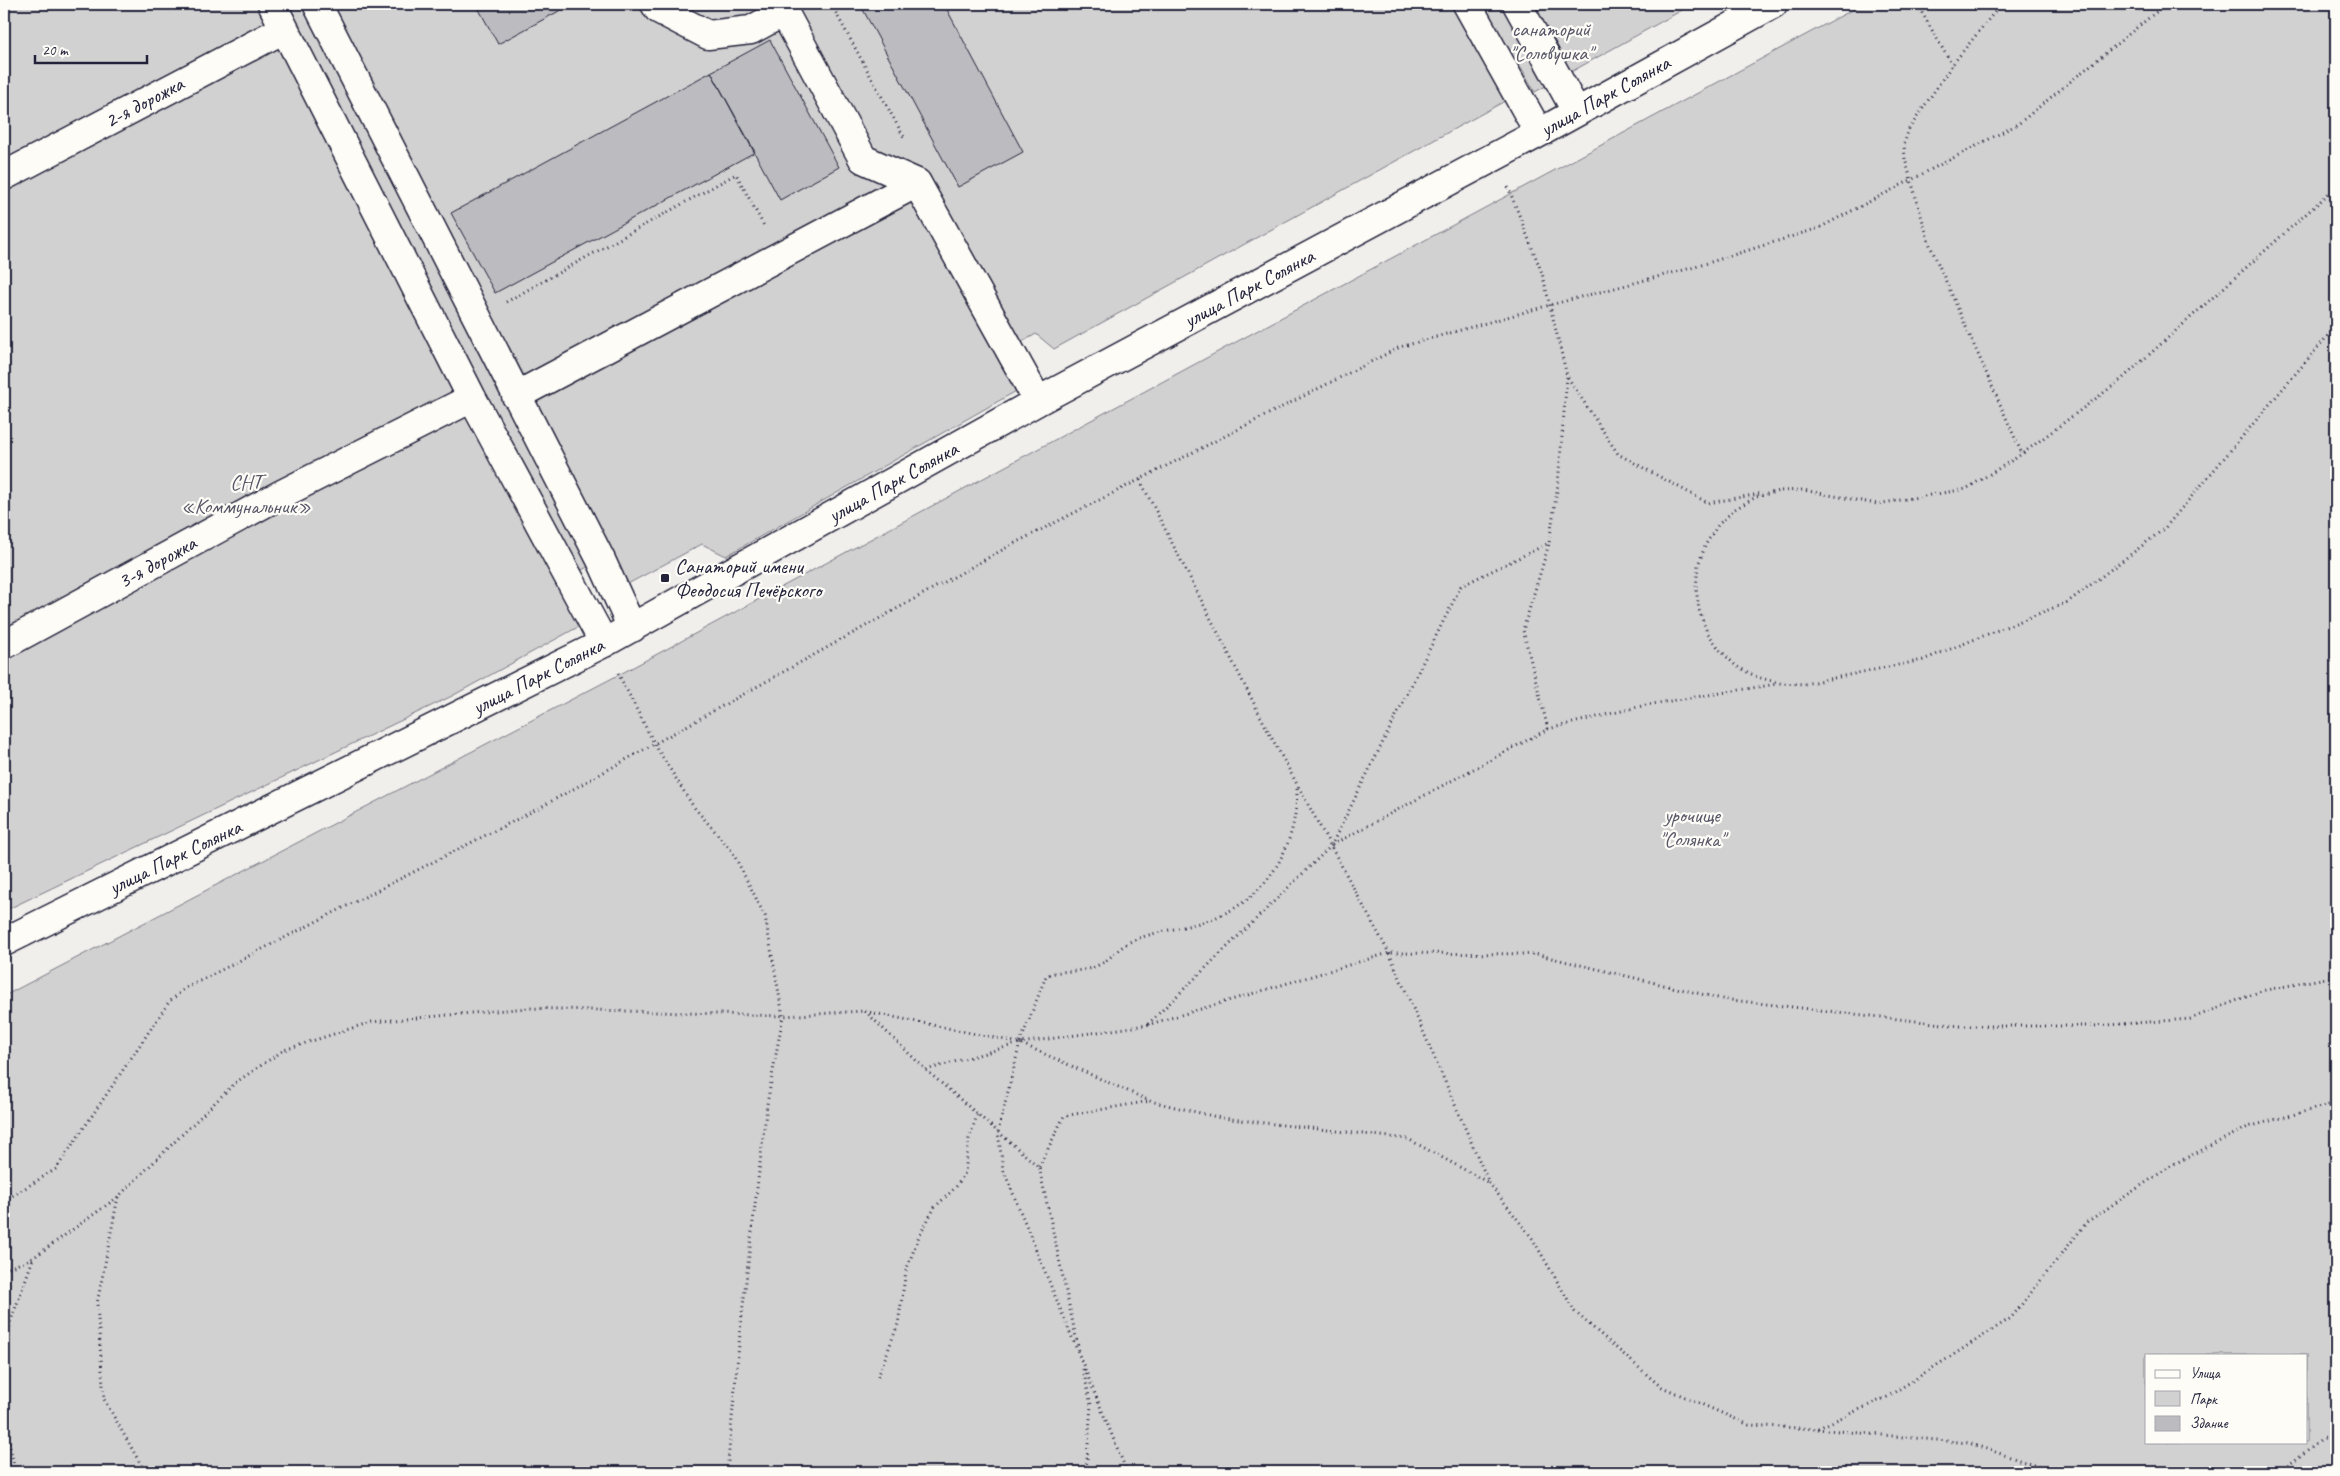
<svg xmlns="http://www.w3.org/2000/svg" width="2340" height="1476" font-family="Caveat,sans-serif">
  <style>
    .green { fill: #d2d1d1; stroke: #7a7a86; fill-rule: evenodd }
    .building { fill: #bcbcc0; stroke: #22223b }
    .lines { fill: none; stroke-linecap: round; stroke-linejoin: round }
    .minor-casing { stroke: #22223b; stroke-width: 31 }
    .path { stroke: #22223b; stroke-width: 3; stroke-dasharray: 1 4; stroke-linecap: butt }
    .minor { stroke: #fdfcf7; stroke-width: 28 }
    .poi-dot { fill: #22223b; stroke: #fdfcf7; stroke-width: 2 }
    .labels { text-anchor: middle; stroke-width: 4.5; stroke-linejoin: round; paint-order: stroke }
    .park-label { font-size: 21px; fill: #575768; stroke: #fdfcf7 }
    .street-label { font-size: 21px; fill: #22223b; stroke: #fdfcf7 }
    .poi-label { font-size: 21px; fill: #22223b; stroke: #fdfcf7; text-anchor: start }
  </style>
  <rect width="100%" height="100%" fill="#f0efec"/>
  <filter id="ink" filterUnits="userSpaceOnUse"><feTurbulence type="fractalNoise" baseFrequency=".02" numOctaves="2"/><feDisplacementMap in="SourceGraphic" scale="10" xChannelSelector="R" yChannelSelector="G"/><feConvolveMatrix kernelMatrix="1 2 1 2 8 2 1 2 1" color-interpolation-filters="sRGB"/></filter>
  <g filter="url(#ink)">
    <path class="green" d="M 4,4 L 268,4 L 589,621 L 452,696 L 4,911 Z
      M 288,4 L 1693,4 L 1535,92 L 1521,67 L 1504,77 L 1514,96 L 1054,349 L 1036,334 L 1006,351 L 1025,386 L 726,556 L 702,544 L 624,586 L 609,556 L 574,574 Z
      M 1863,4 L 2336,4 L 2336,1472 L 4,1472 L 4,996 L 624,672 ZM 2146,1355 L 2306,1355 L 2306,1442 L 2146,1442 Z"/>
    <path class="building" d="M 476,4 L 572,4 L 498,44 Z
      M 860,4 L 944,4 L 1023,152 L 958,187 Z
      M 770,40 L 839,167 L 780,200 L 711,72 Z
      M 711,72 L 755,152 L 495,293 L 451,213 Z"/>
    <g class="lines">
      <g class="minor-casing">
        <path id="minor" d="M 272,4 L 472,398 L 604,643
          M 317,4 L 601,560 L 632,628
          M 655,4 L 658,9 L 708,35 L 751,30 L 784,12 L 863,159 L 917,183
          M 1467,4 L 1539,133
          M 1517,4 L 1576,111
          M 4,176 L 284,29
          M 516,396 L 917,183 L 1038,401
          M 4,645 L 278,496 L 472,398
          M 4,942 L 604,643 L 1038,401 L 1539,133 L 1773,4"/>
      </g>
      <path class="path" d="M 831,4 L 905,139
        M 1917,4 L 1952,65
        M 2001,4 L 1952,65 L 1909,129 L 1904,144 L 1905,159 L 1929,243 L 2022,454
        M 1508,187 L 1542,273 L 1567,376 L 1618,454 L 1708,503 L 1759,494
        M 2336,187 L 2122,379 L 2022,454 L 1966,489 L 1877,504 L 1803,490 L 1779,491 L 1756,497 L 1735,509 L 1718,525 L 1706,544 L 1698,565 L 1696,588 L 1699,610 L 1707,632 L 1720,650 L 1736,666 L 1757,677 L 1780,683 L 1804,684 L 1923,660 L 2068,602 L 2164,529 L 2336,326
        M 506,302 L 736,174 L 764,226
        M 1140,480 L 1268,731 L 1389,953 L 1489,1183 L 1532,1238 L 1575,1312 L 1660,1386 L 1749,1425 L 1816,1429 L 1887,1397 L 2011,1318 L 2087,1222 L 2172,1165 L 2248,1127 L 2336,1103
        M 618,673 L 655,745 L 693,806 L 732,851 L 765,916 L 783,1016 L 767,1104 L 741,1323 L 727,1472
        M 1548,729 L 1523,630 L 1549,544
        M 1332,845 L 1548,729 L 1646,705 L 1777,684
        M 865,1011 L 926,1070 L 1039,1167 L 1079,1351
        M 1148,1024 L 1331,846 L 1461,586 L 1549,543 L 1558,484 L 1567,376
        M 1020,1043 L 1046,976 C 1061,969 1076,973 1091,968 C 1111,962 1118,946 1134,940 C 1162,929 1192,928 1219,916 C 1272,893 1298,842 1297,785
        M 926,1070 L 1020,1043
        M 1039,1167 L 1064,1116 L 1150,1101
        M 118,1197 L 97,1304 L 104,1399 L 145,1472
        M 4,1201 L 56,1169 L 169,1002 L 184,989 L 541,807 L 1013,544 L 1400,347 L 1550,305 L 1695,267 L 1819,228 L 2018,124 L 2166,4
        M 4,1270 L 33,1258 L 118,1197 L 235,1083 L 284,1050 L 371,1022 L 528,1008 L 783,1016 L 864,1011 L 1020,1043 L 1150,1101 L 1221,1118 L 1408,1139 L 1489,1183
        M 1083,1369 L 1091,1405 L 1086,1472
        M 878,1377 L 898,1324 L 906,1271 L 919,1236 L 935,1207 L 956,1187 L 965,1173 L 969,1139 L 977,1115
        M 4,1417 L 10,1323 L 33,1259
        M 4,1423 L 16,1472
        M 1817,1429 L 1969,1443 L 2054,1472
        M 1127,1472 L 1003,1169 L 998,1132 L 1020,1043 L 1147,1025 L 1389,953 L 1535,954 L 1722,999 L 1960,1026 L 2094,1026 L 2190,1019 L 2261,991 L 2336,976
        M 2280,1472 L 2320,1440 L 2336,1433"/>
      <use href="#minor" class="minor"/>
    </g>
  </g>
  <rect class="poi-dot" x="660" y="573" width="10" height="10" rx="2.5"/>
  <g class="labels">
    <g class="park-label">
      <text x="1551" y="36">cанаторий<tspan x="1551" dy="24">"Соловушка"</tspan></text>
      <text x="246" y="489">СНТ<tspan x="246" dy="24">«Коммунальник»</tspan></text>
      <text x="1692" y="822">урочище<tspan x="1692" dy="24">"Солянка"</tspan></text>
    </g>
    <g class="street-label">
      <text transform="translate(1605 96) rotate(-29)" y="7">улица Парк Солянка</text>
      <text transform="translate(144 102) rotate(-28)" y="7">2-я дорожка</text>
      <text transform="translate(1249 288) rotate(-28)" y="7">улица Парк Солянка</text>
      <text transform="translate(893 482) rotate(-29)" y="7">улица Парк Солянка</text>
      <text transform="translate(157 562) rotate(-29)" y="7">3-я дорожка</text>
      <text transform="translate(538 676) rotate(-27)" y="7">улица Парк Солянка</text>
      <text transform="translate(175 857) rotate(-26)" y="7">улица Парк Солянка</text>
    </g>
    <g class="poi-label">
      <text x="675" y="573">Санаторий имени<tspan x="675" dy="24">Феодосия Печёрского</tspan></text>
    </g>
  </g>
  <rect width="2340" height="1476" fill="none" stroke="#fdfcf7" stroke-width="20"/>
  <rect x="10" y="10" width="2320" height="1456" fill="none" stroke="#22223b" stroke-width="2" filter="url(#ink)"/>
  <rect x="2145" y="1354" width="162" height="90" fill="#fdfcf7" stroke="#a5a5ac"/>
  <rect x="2155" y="1370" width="25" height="8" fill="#fdfcf7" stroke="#a5a5ac"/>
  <text x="2190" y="1378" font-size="15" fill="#22223b">Улица</text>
  <rect x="2155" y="1391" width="25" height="15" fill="#d2d1d1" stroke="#a5a5ac"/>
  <text x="2190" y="1404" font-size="15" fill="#22223b">Парк</text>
  <rect x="2155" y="1416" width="25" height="15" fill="#bcbcc0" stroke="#a5a5ac"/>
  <text x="2190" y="1428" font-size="15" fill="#22223b">Здание</text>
  <path d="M35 55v8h112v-8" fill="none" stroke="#22223b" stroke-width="2.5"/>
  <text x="42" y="55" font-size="15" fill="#22223b" stroke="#fdfcf7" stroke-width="4" paint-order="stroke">20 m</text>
</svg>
